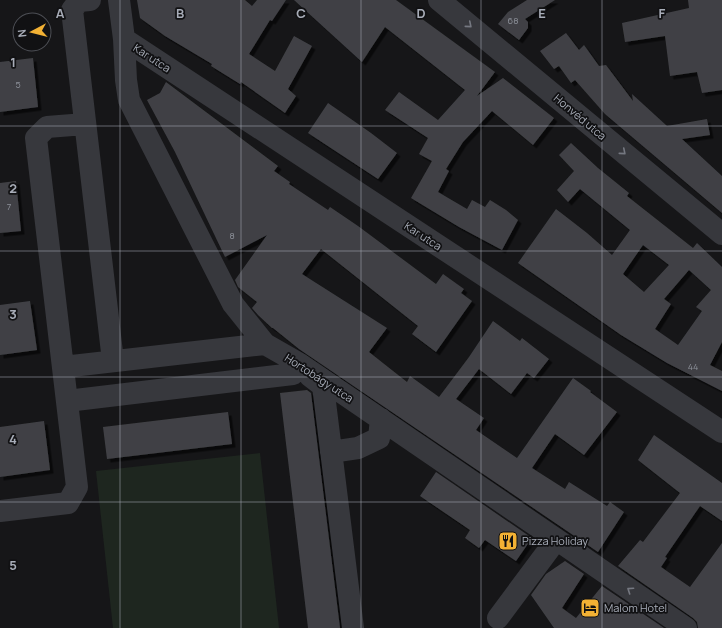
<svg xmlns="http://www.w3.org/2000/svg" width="722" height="628" font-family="Manrope,sans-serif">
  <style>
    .green { fill: #1e261f }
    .building { fill: #404145; fill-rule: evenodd; filter: url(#shadow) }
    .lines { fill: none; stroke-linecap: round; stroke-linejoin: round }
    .minor { stroke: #37383d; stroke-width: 22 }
    .oneway { stroke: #757881 }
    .grid { fill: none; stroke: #a8adb8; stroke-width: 1; stroke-opacity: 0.55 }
    .labels { text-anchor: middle; stroke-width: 3.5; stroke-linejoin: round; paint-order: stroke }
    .number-label { font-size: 9px; fill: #8e929b }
    .street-label { font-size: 11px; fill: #a8adb8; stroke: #111113 }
    .poi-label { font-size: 11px; fill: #a8adb8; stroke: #111113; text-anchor: start }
    .grid-label { font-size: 13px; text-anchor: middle; font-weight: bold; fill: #a8adb8; stroke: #111113; stroke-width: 3.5; stroke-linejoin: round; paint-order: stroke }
  </style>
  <defs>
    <filter id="shadow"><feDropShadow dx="3.5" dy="3.5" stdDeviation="0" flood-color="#0009"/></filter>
  </defs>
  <rect width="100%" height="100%" fill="#161618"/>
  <path class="green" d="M 260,453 L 279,628 L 113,628 L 96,471 Z"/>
  <path class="building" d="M 137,0 L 245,0 L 252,6 L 257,0 L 286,0 L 272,21 L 270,20 L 249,54 L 275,71 L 294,36 L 312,46 L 288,89 L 296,96 L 285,113 L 241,82 L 240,84 L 211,66 L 212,64 L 165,36 L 140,18 Z
    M 294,0 L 396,0 L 495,72 L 477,96 L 503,78 L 554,118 L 533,145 L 492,111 L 463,142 L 446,169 L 449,171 L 438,192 L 467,209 L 472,200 L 485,207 L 490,200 L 506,210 L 518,220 L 502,250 L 459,227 L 411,198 L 432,161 L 419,154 L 428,138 L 385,110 L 399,92 L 438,120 L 465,90 L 385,27 L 362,62 Z
    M 527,0 L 555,0 L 525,19 L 528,22 L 528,28 L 519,40 L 498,24 L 508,12 Z
    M 688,0 L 722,0 L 722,90 L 702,93 L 697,72 L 670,76 L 665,36 L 625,42 L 622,23 L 689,8 Z
    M 566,33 L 579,50 L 584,45 L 599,66 L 606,65 L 633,101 L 632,94 L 667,126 L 707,119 L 710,135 L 682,139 L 722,176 L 722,213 L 605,114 L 575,80 L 571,83 L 559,66 L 554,69 L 540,51 Z
    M 33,58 L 38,107 L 0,112 L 0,62 Z
    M 166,82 L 278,166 L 274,171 L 290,182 L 289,184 L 328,210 L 330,207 L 358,226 L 436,284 L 443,274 L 464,289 L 461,293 L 472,301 L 436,352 L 412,334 L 418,326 L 321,249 L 302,274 L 387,328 L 369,352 L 407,382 L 410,376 L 439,397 L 469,357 L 493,321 L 520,341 L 522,338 L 549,359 L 534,378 L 527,373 L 511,394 L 479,369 L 456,399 L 484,418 L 476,430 L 517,458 L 573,378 L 591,391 L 590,392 L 617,412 L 584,455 L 555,434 L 532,468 L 565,489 L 569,482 L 607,506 L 610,502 L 624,512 L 598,552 L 299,349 L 273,328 L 272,328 L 258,315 L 252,308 L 257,302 L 238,287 L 235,280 L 267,235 L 225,257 L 175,152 L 147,100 L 160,93 Z
    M 328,103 L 371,133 L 397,153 L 378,179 L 308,133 Z
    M 571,143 L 598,168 L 629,193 L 627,196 L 693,248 L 697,243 L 722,267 L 722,342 L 710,365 L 722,371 L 722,391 L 667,363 L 621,335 L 518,263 L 556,209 L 587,233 L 612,255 L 630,230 L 580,189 L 568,202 L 557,190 L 574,171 L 559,155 ZM 643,245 L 669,265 L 644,292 L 623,274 ZM 689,270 L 711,290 L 696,307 L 702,311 L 678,345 L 655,329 L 671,304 L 664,299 Z
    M 16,181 L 21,231 L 0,233 L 0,183 Z
    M 30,301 L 37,350 L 0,355 L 0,305 Z
    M 307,390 L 311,393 L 340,628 L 308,628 L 280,393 Z
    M 228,412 L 232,444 L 107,459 L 103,427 Z
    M 44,421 L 50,470 L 0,477 L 0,427 Z
    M 654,435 L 722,483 L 722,521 L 700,506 L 665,557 L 667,558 L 661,567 L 690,587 L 722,543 L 722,628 L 698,628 L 697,622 L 693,618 L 618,566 L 640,540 L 643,542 L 680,493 L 638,460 Z
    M 436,472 L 532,538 L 516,561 L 485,540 L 479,548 L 465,538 L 470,530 L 420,496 Z
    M 565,561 L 584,574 L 562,608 L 576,618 L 602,586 L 664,628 L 554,628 L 531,595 L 546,574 Z"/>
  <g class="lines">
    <path class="minor" d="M 90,0 L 79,1 L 72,10 L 113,361
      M 119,0 L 124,39 L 126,80 L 129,100 L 233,304 L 265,344 L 300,364 L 686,628
      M 439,0 L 722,234
      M 124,39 L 722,432
      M 63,367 L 265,344
      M 310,376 L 323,386 L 353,628
      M 67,401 L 293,374 L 300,364
      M 331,452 L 358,448 L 379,438 L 381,419
      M 0,511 L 68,503 L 77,487 L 36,138 L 47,127 L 85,124
      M 498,618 L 556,540"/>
  </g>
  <defs><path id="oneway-chevron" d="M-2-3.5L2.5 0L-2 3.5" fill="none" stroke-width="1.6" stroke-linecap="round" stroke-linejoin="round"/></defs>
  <g class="oneway">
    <use href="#oneway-chevron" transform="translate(469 25) rotate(40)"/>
    <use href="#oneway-chevron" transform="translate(623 152) rotate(40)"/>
    <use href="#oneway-chevron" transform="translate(630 590) rotate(-146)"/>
  </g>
  <path class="grid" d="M 120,0 L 120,628M 241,0 L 241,628M 361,0 L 361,628M 481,0 L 481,628M 602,0 L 602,628M 0,126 L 722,126M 0,251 L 722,251M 0,377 L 722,377M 0,502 L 722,502"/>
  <defs>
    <g id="restaurant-square" transform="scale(1)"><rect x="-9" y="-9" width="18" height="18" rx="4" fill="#f2b134" stroke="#111113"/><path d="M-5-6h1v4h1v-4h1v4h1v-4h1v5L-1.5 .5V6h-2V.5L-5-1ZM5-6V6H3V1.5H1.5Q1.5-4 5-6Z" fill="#111"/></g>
    <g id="hotel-square" transform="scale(1)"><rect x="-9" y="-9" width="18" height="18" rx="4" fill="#f2b134" stroke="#111113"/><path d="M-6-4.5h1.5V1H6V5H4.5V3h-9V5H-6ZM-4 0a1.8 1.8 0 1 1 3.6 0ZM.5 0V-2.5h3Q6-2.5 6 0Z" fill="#111"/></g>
  </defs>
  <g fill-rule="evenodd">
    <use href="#restaurant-square" x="508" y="541"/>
    <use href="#hotel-square" x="590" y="608"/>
  </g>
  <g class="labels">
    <g class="number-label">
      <text x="513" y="24">68</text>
      <text x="18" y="88">5</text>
      <text x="9" y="210">7</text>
      <text x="232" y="239">8</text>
      <text x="693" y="370">44</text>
    </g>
    <g class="street-label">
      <text transform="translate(152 58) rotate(33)" y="4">Kar utca</text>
      <text transform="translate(580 117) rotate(40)" y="4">Honvéd utca</text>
      <text transform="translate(423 236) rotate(33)" y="4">Kar utca</text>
      <text transform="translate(319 378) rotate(33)" y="4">Hortobágy utca</text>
    </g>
    <g class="poi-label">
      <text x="522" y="545">Pizza Holiday</text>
      <text x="604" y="612">Malom Hotel</text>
    </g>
  </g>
  <g class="grid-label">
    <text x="60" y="18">A</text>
    <text x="180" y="18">B</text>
    <text x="301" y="18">C</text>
    <text x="421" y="18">D</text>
    <text x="542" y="18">E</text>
    <text x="662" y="18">F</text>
    <text x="13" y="67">1</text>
    <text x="13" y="193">2</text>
    <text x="13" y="319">3</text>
    <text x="13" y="444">4</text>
    <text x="13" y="570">5</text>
  </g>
  <g transform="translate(32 32) rotate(263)"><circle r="19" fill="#111113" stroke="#4d4f55"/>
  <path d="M0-3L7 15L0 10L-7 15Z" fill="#f2b134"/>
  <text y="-6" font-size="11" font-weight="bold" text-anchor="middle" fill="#a8adb8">N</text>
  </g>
</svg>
